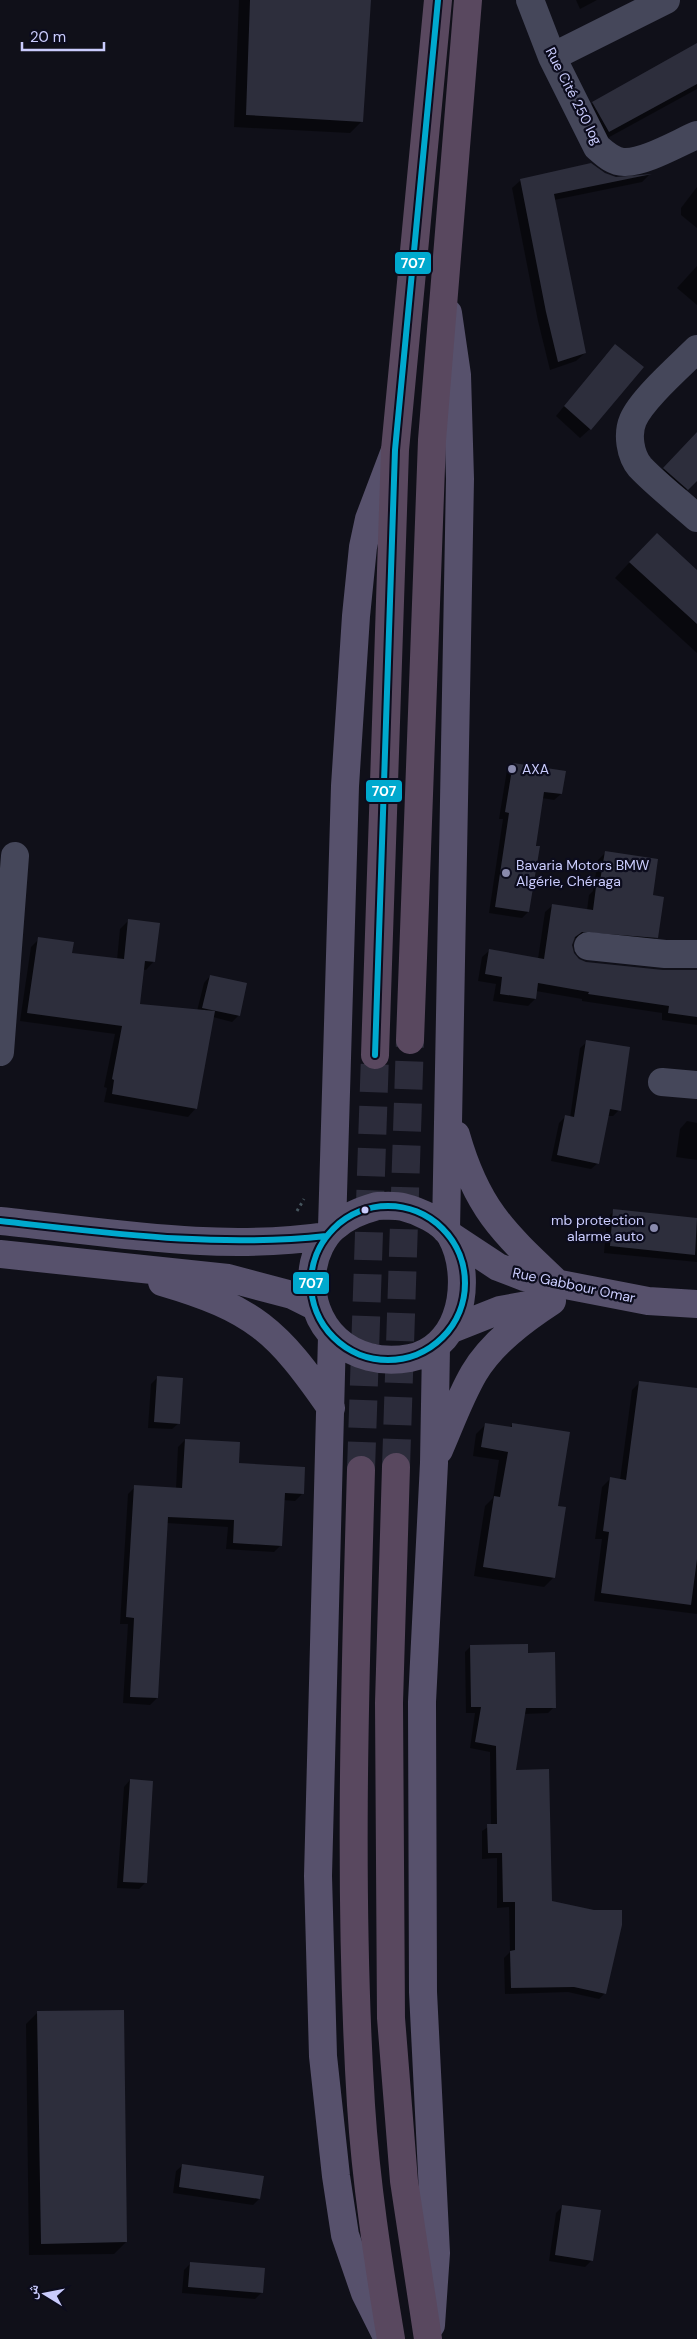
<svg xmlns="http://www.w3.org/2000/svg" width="697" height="2339" font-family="'DM Sans','Noto Naskh Arabic',sans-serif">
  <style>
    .shadow { fill: #0007 }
    .building { fill: #2d2e3c }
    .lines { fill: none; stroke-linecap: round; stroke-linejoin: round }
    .highway-tunnel { stroke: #2c2c3b; stroke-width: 28; stroke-dasharray: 28 14; stroke-linecap: butt }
    .path { stroke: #46555e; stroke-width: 3; stroke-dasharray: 2.5 4; stroke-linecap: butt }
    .minor { stroke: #45475a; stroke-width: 28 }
    .major { stroke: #57516c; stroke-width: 28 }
    .highway { stroke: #59485f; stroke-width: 28 }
    .bus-1-casing { stroke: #0c0c1d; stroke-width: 10 }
    .bus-1 { stroke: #00a9ce; stroke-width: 6 }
    .poi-dot { fill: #898aad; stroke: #0c0c1d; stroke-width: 2 }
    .bus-dot { fill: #caccfd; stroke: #0c0c1d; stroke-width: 2 }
    .labels { text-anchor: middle; stroke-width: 4.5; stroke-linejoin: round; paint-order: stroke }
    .street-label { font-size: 14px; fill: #caccfd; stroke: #0c0c1d }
    .poi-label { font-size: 14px; fill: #caccfd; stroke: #0c0c1d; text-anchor: start }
    .line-badge { stroke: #0c0c1d; stroke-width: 2 }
    .badge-label { font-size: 14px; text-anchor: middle; font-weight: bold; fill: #fff }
  </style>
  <rect width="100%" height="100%" fill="#101019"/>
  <path class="shadow" d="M 239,0 L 369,0 L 362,121 L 350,133 L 234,127 Z
    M 576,0 L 597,0 L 580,9 Z
    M 697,44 L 697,89 L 593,146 L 577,118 L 593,103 Z
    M 604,174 L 616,178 L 649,175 L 642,182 L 554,200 L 585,353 L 576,361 L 550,370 L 538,321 L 512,188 L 521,180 Z
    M 697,187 L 697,228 L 681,215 L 681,208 Z
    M 697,266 L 697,305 L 677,288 Z
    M 606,355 L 590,429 L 580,438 L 556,416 Z
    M 697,434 L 697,479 L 672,504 L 649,484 Z
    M 641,550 L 697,571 L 697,653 L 615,578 Z
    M 513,764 L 561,794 L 554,800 L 542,798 L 528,912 L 522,918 L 489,913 L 503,819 L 499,819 L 507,770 Z
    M 606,852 L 652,896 L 657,937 L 649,944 L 574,938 L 571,944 L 572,952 L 578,959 L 586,963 L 665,971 L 697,971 L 697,1025 L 662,1020 L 662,1013 L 582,1001 L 582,999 L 536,991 L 535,999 L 528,1006 L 493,1001 L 496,984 L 478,981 L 482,957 L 490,950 L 538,959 L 545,912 L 553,905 L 587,910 L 589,895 L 593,891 L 598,860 Z
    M 129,920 L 154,961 L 146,970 L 143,969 L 139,1005 L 197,1011 L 204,983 L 210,976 L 239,1015 L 232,1022 L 213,1017 L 196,1108 L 188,1117 L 104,1102 L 107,1088 L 104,1087 L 115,1034 L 20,1021 L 31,947 L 39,939 L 71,954 L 117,960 L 120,929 Z
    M 587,1042 L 619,1110 L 613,1116 L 608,1116 L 598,1163 L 591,1169 L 551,1161 L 559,1123 L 565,1117 L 570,1118 L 580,1048 Z
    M 687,1121 L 697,1123 L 697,1160 L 676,1157 L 680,1129 Z
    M 614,1211 L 697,1219 L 697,1262 L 604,1253 L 607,1218 Z
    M 157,1378 L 179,1423 L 172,1429 L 148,1428 L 151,1384 Z
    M 640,1382 L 697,1389 L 697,1614 L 594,1601 L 602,1539 L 595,1539 L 602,1487 L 610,1479 L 620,1480 L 632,1390 Z
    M 486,1424 L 509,1428 L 513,1424 L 556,1507 L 565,1508 L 553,1578 L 544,1587 L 474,1576 L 485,1506 L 493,1498 L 499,1460 L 473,1456 L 476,1434 Z
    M 185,1440 L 302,1494 L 295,1501 L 283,1500 L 281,1545 L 274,1552 L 226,1549 L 228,1527 L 167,1523 L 157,1698 L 150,1705 L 123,1703 L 128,1624 L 120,1624 L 128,1494 L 135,1487 L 176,1489 L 178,1447 Z
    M 471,1646 L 526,1654 L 554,1707 L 548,1713 L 524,1714 L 514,1771 L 550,1902 L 605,1993 L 599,1999 L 568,1992 L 505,1994 L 504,1958 L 510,1952 L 509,1907 L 497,1908 L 497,1858 L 482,1859 L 482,1831 L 491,1825 L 490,1752 L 470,1748 L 475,1713 L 466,1713 L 465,1652 Z
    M 130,1780 L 145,1883 L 139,1889 L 117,1888 L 124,1787 Z
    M 38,2012 L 126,2242 L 114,2254 L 29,2255 L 26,2024 Z
    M 183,2165 L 259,2199 L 253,2205 L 173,2193 L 176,2171 Z
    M 563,2206 L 592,2260 L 585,2267 L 549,2261 L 556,2213 Z
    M 191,2263 L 262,2292 L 255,2299 L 182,2293 L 184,2270 Z"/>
  <path class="building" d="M 250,0 L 371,0 L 363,122 L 246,115 Z
    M 697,43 L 697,84 L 609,132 L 592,102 Z
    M 591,163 L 605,173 L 616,177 L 652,174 L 554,194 L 586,353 L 558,362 L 546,312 L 520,179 Z
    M 615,344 L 644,367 L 591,430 L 564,406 Z
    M 697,432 L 697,481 L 688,490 L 663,468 Z
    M 657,533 L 697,570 L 697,624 L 629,562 Z
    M 513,763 L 566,771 L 562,794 L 544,792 L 536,846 L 540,846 L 529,912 L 495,907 L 509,813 L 505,812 Z
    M 605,851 L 658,859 L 653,895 L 664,897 L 658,938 L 582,932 L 575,937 L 572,945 L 574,953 L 579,959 L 586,962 L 663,970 L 697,970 L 697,1017 L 668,1013 L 669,1006 L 588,994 L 589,992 L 538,983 L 536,999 L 500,994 L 502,977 L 485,974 L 489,949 L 544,959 L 552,904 L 593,910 L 596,887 L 599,887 Z
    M 128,919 L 160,923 L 155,962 L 145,961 L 140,1004 L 215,1011 L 197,1109 L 112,1094 L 114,1080 L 112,1079 L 122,1026 L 27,1013 L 38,937 L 74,942 L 72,953 L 124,959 Z
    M 210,975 L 247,983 L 240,1016 L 202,1008 Z
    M 586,1040 L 630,1047 L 621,1111 L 610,1109 L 599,1164 L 557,1155 L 565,1115 L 574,1117 Z
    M 613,1209 L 697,1218 L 695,1255 L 610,1246 Z
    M 157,1376 L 183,1378 L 180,1424 L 154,1422 Z
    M 639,1381 L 697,1388 L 697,1559 L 691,1605 L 601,1593 L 609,1532 L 603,1531 L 610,1477 L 626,1480 Z
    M 485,1423 L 512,1427 L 512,1423 L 570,1432 L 558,1506 L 566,1507 L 555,1578 L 483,1567 L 494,1496 L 500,1497 L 508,1452 L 481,1447 Z
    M 185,1439 L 240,1442 L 239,1463 L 305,1467 L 304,1494 L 285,1493 L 282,1546 L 233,1543 L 234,1520 L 168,1517 L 158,1698 L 130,1697 L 134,1618 L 126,1617 L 134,1485 L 182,1488 Z
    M 528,1644 L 528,1653 L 555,1652 L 556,1708 L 526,1708 L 516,1770 L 549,1769 L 552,1901 L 594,1910 L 622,1910 L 622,1925 L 606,1994 L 574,1987 L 511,1988 L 510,1951 L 515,1950 L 515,1902 L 503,1902 L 502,1853 L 488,1853 L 487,1824 L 497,1824 L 496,1746 L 475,1742 L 481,1707 L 471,1707 L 470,1645 Z
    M 130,1779 L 153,1781 L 147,1883 L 123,1882 Z
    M 124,2010 L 127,2242 L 41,2244 L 37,2011 Z
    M 182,2164 L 264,2176 L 260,2199 L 179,2187 Z
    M 562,2205 L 601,2210 L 593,2261 L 555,2255 Z
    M 190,2262 L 265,2268 L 263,2293 L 188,2287 Z"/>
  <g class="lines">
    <path class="highway-tunnel" d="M 396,1467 L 410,1040
      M 361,1470 L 375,1055"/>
    <path class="path" d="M 297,1211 L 304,1199"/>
    <path class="minor" d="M 530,0 L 552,57 L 597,147 C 605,154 613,162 624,162 C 644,163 678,143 697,135
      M 552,57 L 666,0
      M 697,349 C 680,366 642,399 633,420 C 627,434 630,455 640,467 C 657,485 678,501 697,518
      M 588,946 L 665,954 L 697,954
      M 0,1052 L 15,856
      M 662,1082 L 697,1085"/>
    <path class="major" d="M 456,1135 C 477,1209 504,1233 557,1283
      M 377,1206 C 385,1206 395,1205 403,1207 C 419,1211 442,1221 451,1236 C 464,1259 465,1293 456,1317 C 449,1337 432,1354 410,1358 C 352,1369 305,1328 313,1268 C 315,1254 323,1237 333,1228 C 347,1216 360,1211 377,1206 Z
      M 0,1221 C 108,1232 218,1252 326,1236
      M 332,1228 L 345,786 L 356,616 L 363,547 L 369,519 L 394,453
      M 446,1230 L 460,479 L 457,375 L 448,313
      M 451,1236 L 498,1267 L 524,1277 L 648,1301 L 697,1304
      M 0,1254 L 228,1278 L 292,1295 L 316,1307
      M 162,1282 C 254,1309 277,1330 331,1408
      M 452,1329 L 500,1310 L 544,1302
      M 332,1336 L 318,1876 L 323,2056 L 336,2176 L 345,2235 L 365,2293 L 388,2339
      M 439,1450 C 450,1425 460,1397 474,1373 C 492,1343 523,1320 552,1301
      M 431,2325 L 436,2253 L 423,1992 L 422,1702 L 434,1463 L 436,1347"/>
    <path class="highway" d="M 410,1040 L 432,440 L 468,0
      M 375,1055 L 395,450 L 438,0
      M 396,1467 L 389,1703 L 391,2018 L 404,2181 L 428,2339
      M 361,1470 C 355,1681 348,1894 361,2105 C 366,2183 378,2261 391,2339"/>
    <g class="bus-1-casing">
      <path id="bus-1" d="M 375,1055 L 395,450 L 438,0
        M311 1283a77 77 0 1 1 154 0a77 77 0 1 1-154 0Z
        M 0,1221 C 109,1233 216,1248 326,1236"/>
    </g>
    <use href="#bus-1" class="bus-1"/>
  </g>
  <g class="poi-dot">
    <circle cx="512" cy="769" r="5"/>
    <circle cx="506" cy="873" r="5"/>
    <circle cx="654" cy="1228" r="5"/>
  </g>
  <circle class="bus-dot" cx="365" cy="1210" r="4.5"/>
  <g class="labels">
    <g class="street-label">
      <text transform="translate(574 96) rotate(63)" y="5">Rue Cité 250 log</text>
      <text transform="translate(574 1285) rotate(12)" y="5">Rue Gabbour Omar</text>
    </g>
    <g class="poi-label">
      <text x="522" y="774">AXA</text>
      <text x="516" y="870">Bavaria Motors BMW<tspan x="516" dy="16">Algérie, Chéraga</tspan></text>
      <text x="644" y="1225" text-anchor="end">mb protection<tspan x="644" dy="16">alarme auto</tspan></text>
    </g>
  </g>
  <g class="line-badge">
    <rect x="394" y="251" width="38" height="24" rx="5" fill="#00a9ce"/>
    <rect x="365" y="779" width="38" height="24" rx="5" fill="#00a9ce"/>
    <rect x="292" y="1271" width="38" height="24" rx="5" fill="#00a9ce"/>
  </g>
  <g class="badge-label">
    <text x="413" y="268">707</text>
    <text x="384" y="796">707</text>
    <text x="311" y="1288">707</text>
  </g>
  <g transform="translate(45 2294) rotate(280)" stroke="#0c0c1d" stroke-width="4" paint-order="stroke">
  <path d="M0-4L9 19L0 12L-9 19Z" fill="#caccfd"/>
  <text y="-8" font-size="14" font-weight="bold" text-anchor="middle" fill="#caccfd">ش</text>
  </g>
  <path d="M22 42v8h82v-8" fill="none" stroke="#caccfd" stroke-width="2.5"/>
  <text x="30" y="42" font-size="15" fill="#caccfd" stroke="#0c0c1d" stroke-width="4" paint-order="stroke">20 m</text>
</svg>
